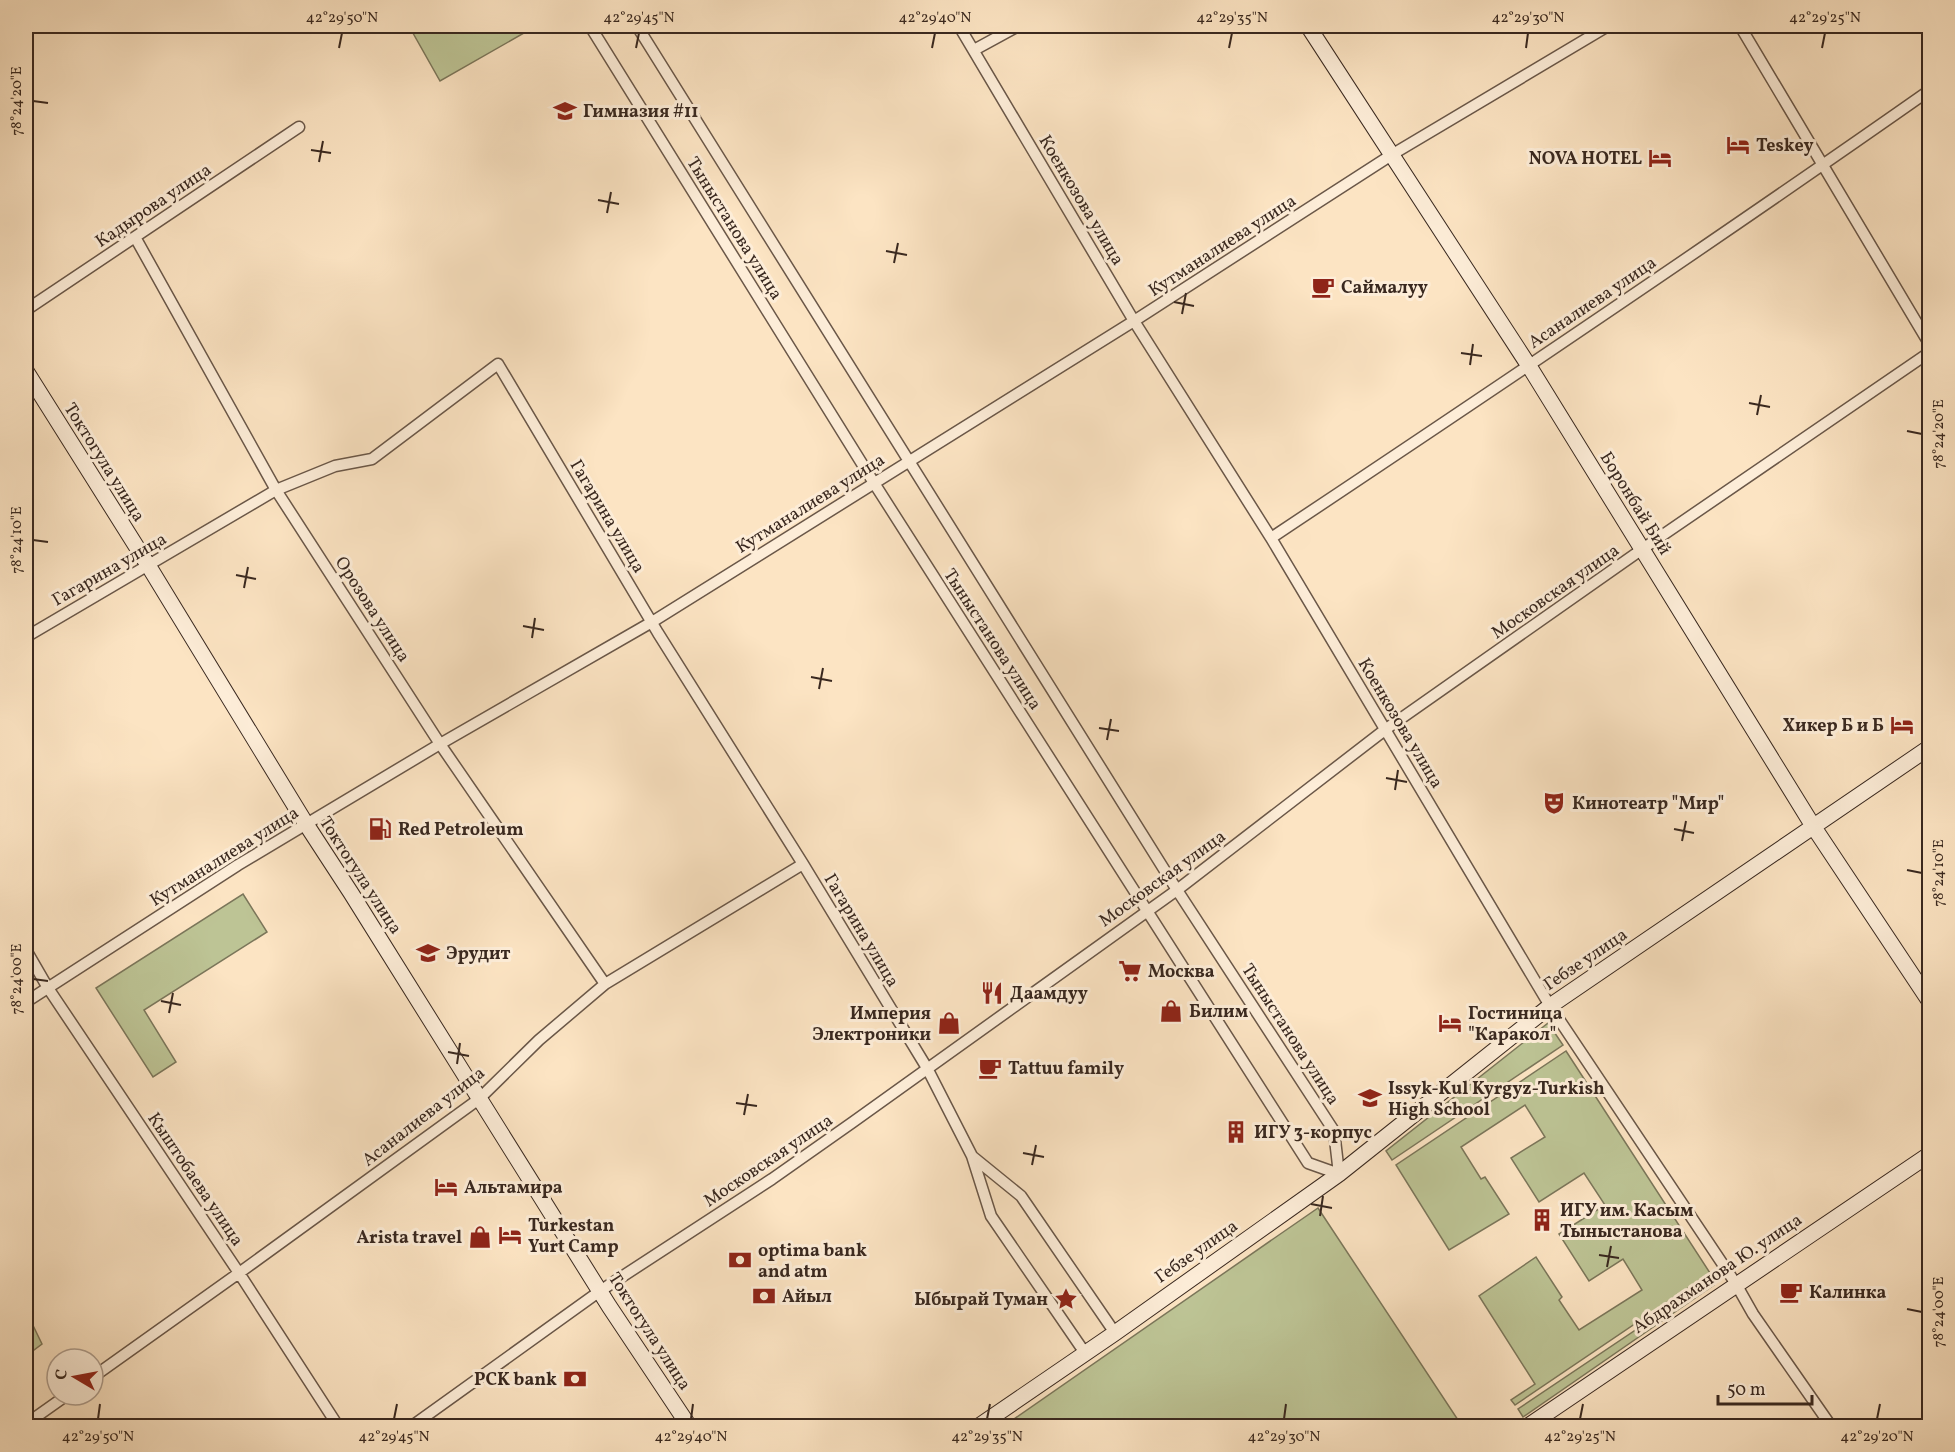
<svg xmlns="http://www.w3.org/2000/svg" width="1955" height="1452" font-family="Vollkorn,serif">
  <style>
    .green { fill: #bdc495; stroke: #7b765a; stroke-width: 1.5 }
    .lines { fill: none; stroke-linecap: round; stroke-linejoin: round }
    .street-casing { stroke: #6a5748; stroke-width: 13 }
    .secondary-casing { stroke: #39281f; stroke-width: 17 }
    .street { stroke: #fdedd8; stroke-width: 10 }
    .secondary { stroke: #fdedd8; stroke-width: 15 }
    .ticks { fill: none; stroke: #39281f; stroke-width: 2 }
    .labels { text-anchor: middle; stroke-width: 6; stroke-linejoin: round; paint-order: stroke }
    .poi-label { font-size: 18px; font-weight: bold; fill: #39281f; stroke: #fdedd8; text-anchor: start }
    .street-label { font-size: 18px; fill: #39281f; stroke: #fdedd8 }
    .neatline { fill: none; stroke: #39281f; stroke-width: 2 }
    .ticks-label { font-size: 15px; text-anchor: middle; fill: #39281f }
  </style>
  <rect width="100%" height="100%" fill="#fce4c3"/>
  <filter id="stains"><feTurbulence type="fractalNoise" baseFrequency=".00333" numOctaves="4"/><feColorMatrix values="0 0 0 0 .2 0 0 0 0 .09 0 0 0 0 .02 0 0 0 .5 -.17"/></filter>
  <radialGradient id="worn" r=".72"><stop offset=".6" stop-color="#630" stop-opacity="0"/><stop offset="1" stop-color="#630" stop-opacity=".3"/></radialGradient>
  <path class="green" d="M 409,26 L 529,26 L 531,29 L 440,81 Z
    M 243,894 L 267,932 L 144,1010 L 176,1062 L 153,1077 L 96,988 Z
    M 1548,1023 L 1563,1045 L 1392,1160 L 1386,1151 Z
    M 1566,1051 L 1710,1273 L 1515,1405 L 1511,1400 L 1535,1384 L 1479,1296 L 1536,1257 L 1562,1297 L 1559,1300 L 1579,1330 L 1642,1290 L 1623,1259 L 1589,1281 L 1559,1234 L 1605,1205 L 1584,1173 L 1539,1202 L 1511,1158 L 1545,1137 L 1525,1105 L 1461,1147 L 1481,1179 L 1485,1177 L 1509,1214 L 1449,1250 L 1396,1165 Z
    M 1318,1208 L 1462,1426 L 1004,1426 L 1276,1237 Z
    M 1713,1278 L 1714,1285 L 1523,1417 L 1518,1409 Z
    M 26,1311 L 42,1344 L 26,1356 Z"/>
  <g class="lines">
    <g class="street-casing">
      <path id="street" d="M 590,26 L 874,483 L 1308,1163 L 1339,1174 L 1334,1131 L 1177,890 L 637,26
        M 959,26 L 1134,321 L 1271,538 L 1550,1006 L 1736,1284 L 1753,1314 L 1831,1426
        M 1740,26 L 1930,345
        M 974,50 L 1018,26
        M 135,237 L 276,490 L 440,744 L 605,984
        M 26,310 L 299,127
        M 1271,538 C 1492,391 1712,243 1930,90
        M 26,637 L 276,490 L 335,466 L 372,459 L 498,364 L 658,633 L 803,864 L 927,1068 L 972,1156 L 991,1216 L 1085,1353
        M 26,950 L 48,988 L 239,1273 L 338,1426
        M 26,1002 L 238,865 L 440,744 L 652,622 L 1134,321 L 1393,154 L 1608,26
        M 973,1157 L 1021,1196 L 1115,1333
        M 93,1377 L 239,1273 L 479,1099 L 539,1040 L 605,984 L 803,864
        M 26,1424 L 67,1395
        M 412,1426 L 600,1291 L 772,1179 L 853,1122 L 1177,890 L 1386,729 L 1641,550 L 1930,352"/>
    </g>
    <g class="secondary-casing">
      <path id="secondary" d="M 1308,26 L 1529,366 L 1813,826 L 1930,1002
        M 26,371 L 148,565 L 306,824 L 351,893 L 609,1306 L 689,1426
        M 979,1426 L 1115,1333 L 1339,1174 L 1550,1006 L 1930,747
        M 1528,1426 L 1930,1154"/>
    </g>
    <use href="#street" class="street"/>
    <use href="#secondary" class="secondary"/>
  </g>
  <path class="ticks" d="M 339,48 L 342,33M 636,48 L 639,33M 932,48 L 935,33M 1229,48 L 1232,33M 1526,48 L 1528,33M 1822,48 L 1825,33M 33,101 L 48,103M 311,150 L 331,153M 319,162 L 323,141M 598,200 L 619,204M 607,213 L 611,192M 886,251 L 907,255M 894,263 L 898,243M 1174,302 L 1194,306M 1182,314 L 1186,293M 1461,353 L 1482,356M 1470,365 L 1473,344M 1749,403 L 1770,407M 1757,415 L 1761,395M 1907,431 L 1922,434M 33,540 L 48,542M 236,575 L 256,579M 244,588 L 248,567M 523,626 L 544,630M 532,638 L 535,618M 811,677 L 832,681M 819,689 L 823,668M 1099,728 L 1119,731M 1107,740 L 1111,719M 1386,778 L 1407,782M 1395,790 L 1398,770M 1674,829 L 1694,833M 1682,841 L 1686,821M 1907,870 L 1922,873M 33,979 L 48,981M 161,1001 L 181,1005M 169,1013 L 173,993M 448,1052 L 469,1056M 457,1064 L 460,1043M 736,1103 L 757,1106M 744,1115 L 748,1094M 1023,1153 L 1044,1157M 1032,1165 L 1036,1145M 1311,1204 L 1332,1208M 1320,1216 L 1323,1196M 1599,1255 L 1619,1258M 1607,1267 L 1611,1246M 1907,1309 L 1922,1312M 98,1419 L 100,1404M 394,1419 L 397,1404M 691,1419 L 693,1404M 987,1419 L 990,1404M 1284,1419 L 1286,1404M 1580,1419 L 1583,1404M 1877,1419 L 1880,1404"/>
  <defs>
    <g id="school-bare" transform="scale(1.8)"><path d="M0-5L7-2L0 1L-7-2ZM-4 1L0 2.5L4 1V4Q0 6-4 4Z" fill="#8f2418" stroke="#fdedd8" stroke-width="2.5" paint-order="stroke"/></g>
    <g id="hotel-bare" transform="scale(1.8)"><path d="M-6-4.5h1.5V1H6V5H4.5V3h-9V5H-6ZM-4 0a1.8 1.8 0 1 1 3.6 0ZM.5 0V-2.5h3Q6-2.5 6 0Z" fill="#8f2418" stroke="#fdedd8" stroke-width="2.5" paint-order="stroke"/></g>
    <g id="cafe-bare" transform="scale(1.8)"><path d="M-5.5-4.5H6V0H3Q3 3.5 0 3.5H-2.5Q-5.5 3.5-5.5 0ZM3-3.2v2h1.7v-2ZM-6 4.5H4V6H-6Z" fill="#8f2418" stroke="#fdedd8" stroke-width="2.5" paint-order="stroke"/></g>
    <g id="theatre-bare" transform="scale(1.8)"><path d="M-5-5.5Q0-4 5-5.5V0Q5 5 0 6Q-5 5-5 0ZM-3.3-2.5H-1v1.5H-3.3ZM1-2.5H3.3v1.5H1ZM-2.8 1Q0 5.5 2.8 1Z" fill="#8f2418" stroke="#fdedd8" stroke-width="2.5" paint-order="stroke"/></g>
    <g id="fuel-bare" transform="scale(1.8)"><path d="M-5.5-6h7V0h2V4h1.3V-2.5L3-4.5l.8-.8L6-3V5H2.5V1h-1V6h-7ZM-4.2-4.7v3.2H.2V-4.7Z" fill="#8f2418" stroke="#fdedd8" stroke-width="2.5" paint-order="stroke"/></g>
    <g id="supermarket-bare" transform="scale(1.8)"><path d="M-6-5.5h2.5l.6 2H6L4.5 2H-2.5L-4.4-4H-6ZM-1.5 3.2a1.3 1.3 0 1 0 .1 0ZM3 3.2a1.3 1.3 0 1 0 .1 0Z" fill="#8f2418" stroke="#fdedd8" stroke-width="2.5" paint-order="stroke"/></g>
    <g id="restaurant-bare" transform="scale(1.8)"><path d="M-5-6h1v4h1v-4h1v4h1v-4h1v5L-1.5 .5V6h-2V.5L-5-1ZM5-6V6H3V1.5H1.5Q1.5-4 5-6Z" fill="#8f2418" stroke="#fdedd8" stroke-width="2.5" paint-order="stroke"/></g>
    <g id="shop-bare" transform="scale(1.8)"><path d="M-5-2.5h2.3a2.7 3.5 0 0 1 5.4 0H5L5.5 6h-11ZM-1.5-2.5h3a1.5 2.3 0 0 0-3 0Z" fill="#8f2418" stroke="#fdedd8" stroke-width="2.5" paint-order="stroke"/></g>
    <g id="building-bare" transform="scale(1.8)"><path d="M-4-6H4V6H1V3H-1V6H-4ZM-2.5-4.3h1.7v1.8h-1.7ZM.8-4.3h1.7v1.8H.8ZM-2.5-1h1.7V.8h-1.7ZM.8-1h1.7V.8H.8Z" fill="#8f2418" stroke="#fdedd8" stroke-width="2.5" paint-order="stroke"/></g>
    <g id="bank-bare" transform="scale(1.8)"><path d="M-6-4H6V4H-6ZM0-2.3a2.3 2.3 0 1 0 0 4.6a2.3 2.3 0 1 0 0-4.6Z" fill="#8f2418" stroke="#fdedd8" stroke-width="2.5" paint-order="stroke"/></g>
    <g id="sight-bare" transform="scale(1.8)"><path d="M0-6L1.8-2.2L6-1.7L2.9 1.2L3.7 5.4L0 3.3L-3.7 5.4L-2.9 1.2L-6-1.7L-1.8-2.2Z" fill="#8f2418" stroke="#fdedd8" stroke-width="2.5" paint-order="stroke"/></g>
  </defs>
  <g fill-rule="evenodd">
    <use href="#school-bare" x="565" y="111"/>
    <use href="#hotel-bare" x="1738" y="145"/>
    <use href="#hotel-bare" x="1660" y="158"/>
    <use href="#cafe-bare" x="1323" y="287"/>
    <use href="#hotel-bare" x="1902" y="725"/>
    <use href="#theatre-bare" x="1554" y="803"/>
    <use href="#fuel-bare" x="380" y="829"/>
    <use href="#school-bare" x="428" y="953"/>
    <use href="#supermarket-bare" x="1130" y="971"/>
    <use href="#restaurant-bare" x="992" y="993"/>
    <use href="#shop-bare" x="1171" y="1011"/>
    <use href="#shop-bare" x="949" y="1023"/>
    <use href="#hotel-bare" x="1450" y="1023"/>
    <use href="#cafe-bare" x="990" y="1068"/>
    <use href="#school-bare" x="1370" y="1098"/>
    <use href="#building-bare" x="1236" y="1132"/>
    <use href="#hotel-bare" x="446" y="1187"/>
    <use href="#building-bare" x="1542" y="1220"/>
    <use href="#hotel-bare" x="510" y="1235"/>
    <use href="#shop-bare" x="480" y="1237"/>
    <use href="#bank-bare" x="740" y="1260"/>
    <use href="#cafe-bare" x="1791" y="1292"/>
    <use href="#bank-bare" x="764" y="1296"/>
    <use href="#sight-bare" x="1066" y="1299"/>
    <use href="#bank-bare" x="575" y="1379"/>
  </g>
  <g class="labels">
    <g class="poi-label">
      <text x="583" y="117">Гимназия #11</text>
      <text x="1756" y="151">Teskey</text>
      <text x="1642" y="164" text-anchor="end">NOVA HOTEL</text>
      <text x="1341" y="293">Саймалуу</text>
      <text x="1884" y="731" text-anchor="end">Хикер Б и Б</text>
      <text x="1572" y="809">Кинотеатр "Мир"</text>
      <text x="398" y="835">Red Petroleum</text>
      <text x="446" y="959">Эрудит</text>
      <text x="1148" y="977">Москва</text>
      <text x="1010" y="999">Даамдуу</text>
      <text x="1189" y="1017">Билим</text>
      <text x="931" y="1019" text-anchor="end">Империя<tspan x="931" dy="21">Электроники</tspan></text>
      <text x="1468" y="1019">Гостиница<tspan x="1468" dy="21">"Каракол"</tspan></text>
      <text x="1008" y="1074">Tattuu family</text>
      <text x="1388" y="1094">Issyk-Kul Kyrgyz-Turkish<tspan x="1388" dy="21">High School</tspan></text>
      <text x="1254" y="1138">ИГУ 3-корпус</text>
      <text x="464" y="1193">Альтамира</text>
      <text x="1560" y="1216">ИГУ им. Касым<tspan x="1560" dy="21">Тыныстанова</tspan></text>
      <text x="528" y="1231">Turkestan<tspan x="528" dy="21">Yurt Camp</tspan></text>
      <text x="462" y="1243" text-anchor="end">Arista travel</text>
      <text x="758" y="1256">optima bank<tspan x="758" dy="21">and atm</tspan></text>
      <text x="1809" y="1298">Калинка</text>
      <text x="782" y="1302">Айыл</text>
      <text x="1048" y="1305" text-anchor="end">Ыбырай Туман</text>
      <text x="557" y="1385" text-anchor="end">PCK bank</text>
    </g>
    <g class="street-label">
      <text transform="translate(1082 200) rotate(59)" y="6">Коенкозова улица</text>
      <text transform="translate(153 205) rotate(-34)" y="6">Кадырова улица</text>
      <text transform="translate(735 228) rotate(58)" y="6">Тыныстанова улица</text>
      <text transform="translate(1222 245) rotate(-33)" y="6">Кутманалиева улица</text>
      <text transform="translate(1592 302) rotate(-34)" y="6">Асаналиева улица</text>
      <text transform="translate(105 462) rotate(58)" y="6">Токтогула улица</text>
      <text transform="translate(810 503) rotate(-32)" y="6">Кутманалиева улица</text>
      <text transform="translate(1636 503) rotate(58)" y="6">Боронбай Бий</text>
      <text transform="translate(608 516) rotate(59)" y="6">Гагарина улица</text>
      <text transform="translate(109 569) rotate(-30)" y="6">Гагарина улица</text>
      <text transform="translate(1555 591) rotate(-35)" y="6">Московская улица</text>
      <text transform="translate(373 609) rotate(57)" y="6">Орозова улица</text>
      <text transform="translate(993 639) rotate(57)" y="6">Тыныстанова улица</text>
      <text transform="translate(1401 723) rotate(59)" y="6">Коенкозова улица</text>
      <text transform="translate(224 856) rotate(-32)" y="6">Кутманалиева улица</text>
      <text transform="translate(361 875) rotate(57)" y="6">Токтогула улица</text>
      <text transform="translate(1162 878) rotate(-36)" y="6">Московская улица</text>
      <text transform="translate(862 930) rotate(59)" y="6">Гагарина улица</text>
      <text transform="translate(1585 959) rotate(-34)" y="6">Гебзе улица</text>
      <text transform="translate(1291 1034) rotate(57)" y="6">Тыныстанова улица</text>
      <text transform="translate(423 1116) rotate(-38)" y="6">Асаналиева улица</text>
      <text transform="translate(768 1160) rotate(-34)" y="6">Московская улица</text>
      <text transform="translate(196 1179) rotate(56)" y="6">Кыштобаева улица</text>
      <text transform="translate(1196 1251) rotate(-35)" y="6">Гебзе улица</text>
      <text transform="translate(1717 1273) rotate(-34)" y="6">Абдрахманова Ю. улица</text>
      <text transform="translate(650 1331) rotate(57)" y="6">Токтогула улица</text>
    </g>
  </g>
  <rect width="1955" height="1452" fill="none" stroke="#fce4c3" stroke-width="66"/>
  <g transform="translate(75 1377) rotate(280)"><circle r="28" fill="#fdedd8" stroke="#af9e8e" stroke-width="1.5"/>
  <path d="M0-4.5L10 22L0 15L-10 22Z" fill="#8f2418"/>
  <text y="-9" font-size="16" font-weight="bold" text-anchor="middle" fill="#39281f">С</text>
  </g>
  <path d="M1718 1395v9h94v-9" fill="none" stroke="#39281f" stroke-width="3"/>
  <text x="1727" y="1395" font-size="18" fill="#39281f" stroke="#fdedd8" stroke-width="4.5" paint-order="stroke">50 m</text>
  <rect x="33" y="33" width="1889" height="1386" class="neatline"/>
  <g class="ticks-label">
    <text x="342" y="22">42°29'50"N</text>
    <text x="639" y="22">42°29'45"N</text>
    <text x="935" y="22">42°29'40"N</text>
    <text x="1232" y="22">42°29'35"N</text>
    <text x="1528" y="22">42°29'30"N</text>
    <text x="1825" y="22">42°29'25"N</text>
    <text transform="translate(16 101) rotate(-90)" y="5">78°24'20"E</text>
    <text transform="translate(1938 434) rotate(-90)" y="5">78°24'20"E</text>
    <text transform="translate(16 540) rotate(-90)" y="5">78°24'10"E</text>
    <text transform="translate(1938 873) rotate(-90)" y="5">78°24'10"E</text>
    <text transform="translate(16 979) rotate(-90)" y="5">78°24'00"E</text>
    <text transform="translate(1938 1312) rotate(-90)" y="5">78°24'00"E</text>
    <text x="98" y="1441">42°29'50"N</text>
    <text x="394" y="1441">42°29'45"N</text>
    <text x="691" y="1441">42°29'40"N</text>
    <text x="987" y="1441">42°29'35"N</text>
    <text x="1284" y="1441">42°29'30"N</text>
    <text x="1580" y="1441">42°29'25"N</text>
    <text x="1877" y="1441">42°29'20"N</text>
  </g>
  <rect width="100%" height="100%" filter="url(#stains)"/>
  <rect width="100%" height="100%" fill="url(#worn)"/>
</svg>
